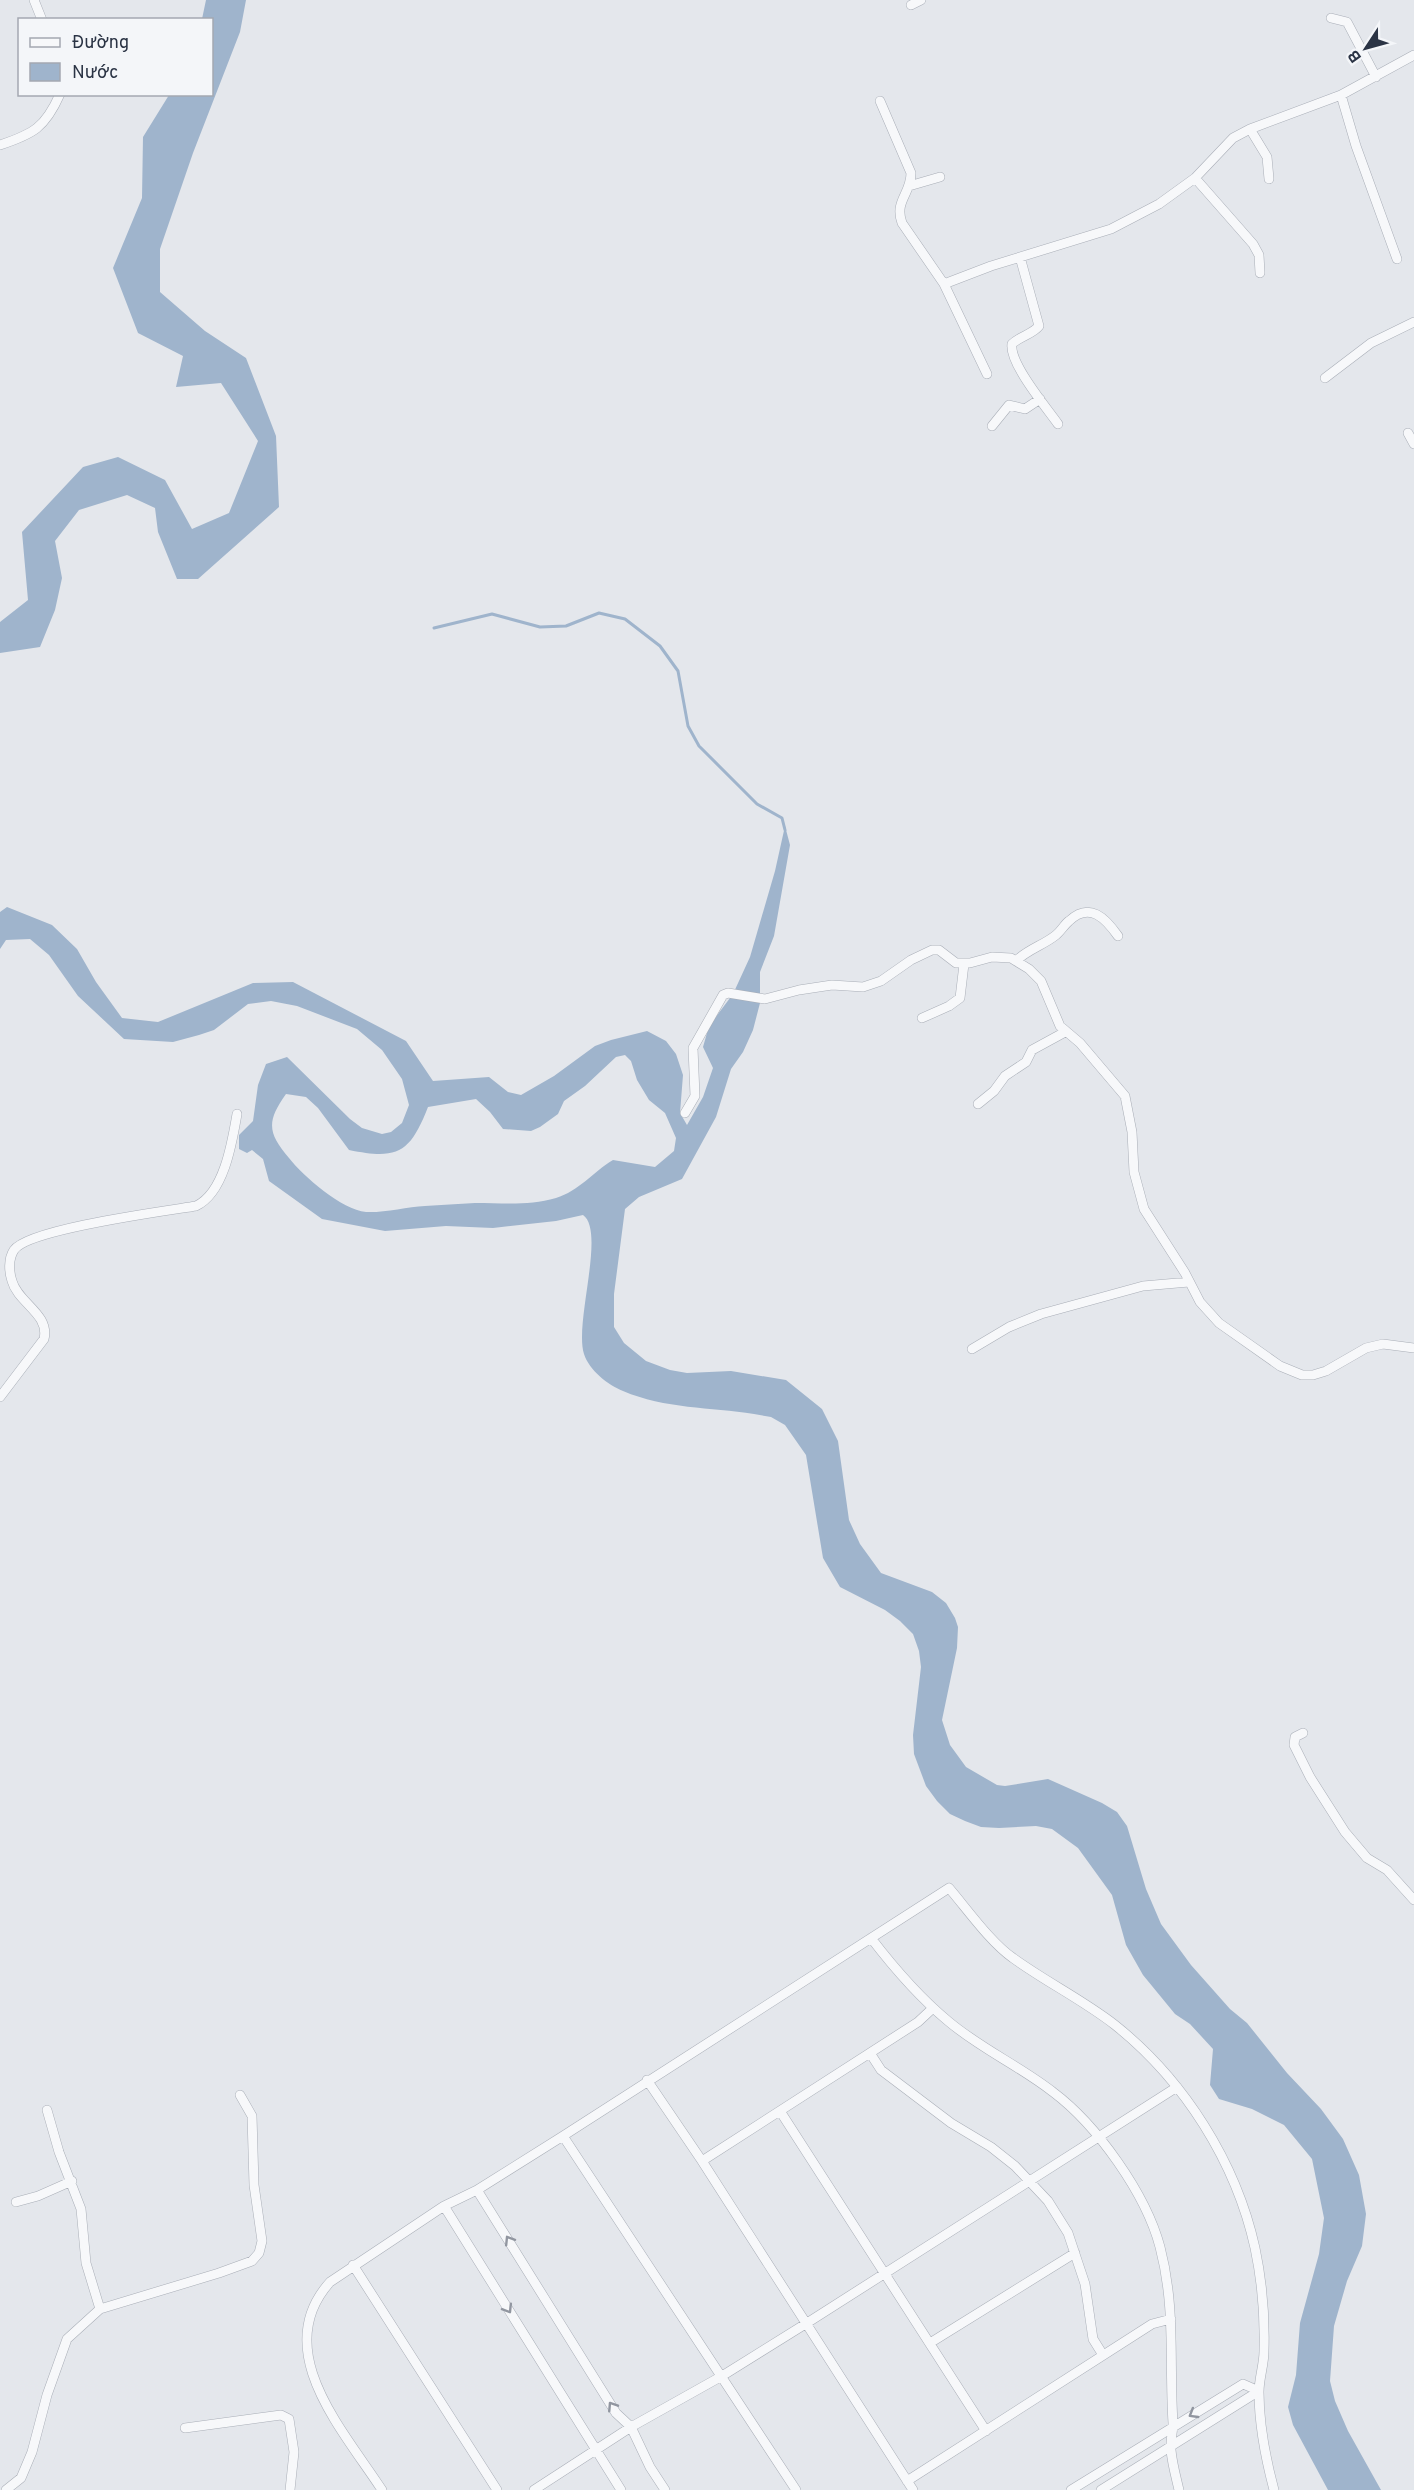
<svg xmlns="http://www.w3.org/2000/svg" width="1414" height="2490" font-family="Overpass,sans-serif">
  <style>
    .water { fill: #9fb4cc; fill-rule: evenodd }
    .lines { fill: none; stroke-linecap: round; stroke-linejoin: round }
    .stream { stroke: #9fb4cc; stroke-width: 3 }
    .street-casing { stroke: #a9aeb7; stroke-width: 10 }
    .street { stroke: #f7f8fa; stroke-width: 9 }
    .oneway { stroke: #9196a0 }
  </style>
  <rect width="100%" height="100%" fill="#e4e7ec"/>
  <path class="water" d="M 206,0 L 246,0 L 240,32 L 193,153 L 160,249 L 160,292 L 205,331 L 246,358 L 276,436 L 279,507 L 198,579 L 177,579 L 158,532 L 155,508 L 127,495 L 79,510 L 55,541 L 62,578 L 55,610 L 40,647 L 0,653 L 0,622 L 28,600 L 22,532 L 83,467 L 118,457 L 165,480 L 192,529 L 229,513 L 258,441 L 221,383 L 176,387 L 183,356 L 138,333 L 113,268 L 142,198 L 143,137 L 169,95 L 212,94 L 212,20 L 202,19 Z
    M 785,826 L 790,845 L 774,936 L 760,972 L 760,1003 L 753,1030 L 743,1052 L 731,1069 L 716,1117 L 682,1179 L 639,1197 L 625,1209 L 614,1294 L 614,1327 L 624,1343 L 646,1361 L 670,1370 L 687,1373 L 731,1371 L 786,1380 L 822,1409 L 838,1441 L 849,1520 L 860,1544 L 881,1573 L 932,1592 L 946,1603 L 955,1618 L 958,1627 L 957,1648 L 942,1720 L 950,1745 L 966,1767 L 997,1785 L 1005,1786 L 1048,1779 L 1102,1803 L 1117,1812 L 1127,1826 L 1146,1889 L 1161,1924 L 1191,1965 L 1230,2009 L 1247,2023 L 1287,2073 L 1321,2109 L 1343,2139 L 1359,2175 L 1366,2214 L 1362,2246 L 1347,2281 L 1334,2326 L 1330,2381 L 1335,2401 L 1348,2431 L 1381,2490 L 1328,2490 L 1293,2425 L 1288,2407 L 1296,2375 L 1300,2323 L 1319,2254 L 1324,2218 L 1312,2159 L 1284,2125 L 1252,2109 L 1219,2099 L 1210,2085 L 1213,2049 L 1190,2024 L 1175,2014 L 1143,1975 L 1126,1945 L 1112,1895 L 1078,1848 L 1052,1829 L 1036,1826 L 999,1828 L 981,1827 L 965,1821 L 950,1814 L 937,1801 L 926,1786 L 914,1754 L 913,1735 L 921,1667 L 919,1651 L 913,1634 L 900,1621 L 885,1610 L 840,1587 L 823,1558 L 806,1455 L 785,1425 L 771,1417 L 754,1414 C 710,1407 665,1409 623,1391 C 608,1385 589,1370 584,1354 C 574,1323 606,1231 583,1215 L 556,1221 L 493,1228 L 446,1226 L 385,1231 L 322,1219 L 269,1181 L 263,1159 L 252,1150 L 247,1153 L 239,1149 L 239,1135 L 253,1121 L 258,1085 L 266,1064 L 287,1057 L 350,1119 L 362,1128 L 382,1134 L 391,1132 L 402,1123 L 409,1105 L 402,1079 L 382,1050 L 357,1029 L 297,1006 L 271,1001 L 248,1004 L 214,1030 L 199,1035 L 173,1042 L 124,1039 L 78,996 L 49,955 L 30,939 L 6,940 L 0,949 L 0,912 L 7,907 L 52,925 L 77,949 L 96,982 L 122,1018 L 158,1022 L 253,983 L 293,982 L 406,1041 L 433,1081 L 489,1077 L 508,1092 L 521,1095 L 554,1076 L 595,1046 L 611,1040 L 647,1031 L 666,1041 L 676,1054 L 683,1075 L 680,1113 L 687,1125 L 703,1097 L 713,1068 L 703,1047 L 709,1026 L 733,994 L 750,957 L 775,871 ZM 625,1055 L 631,1061 L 637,1080 L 649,1100 L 665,1113 L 676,1138 L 674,1151 L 655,1167 L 613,1160 C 593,1172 579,1191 556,1198 C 529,1206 503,1203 475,1203 C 458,1204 441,1205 425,1206 C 407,1207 383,1213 366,1212 C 342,1210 303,1176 289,1158 C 268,1133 266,1122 286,1094 L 306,1097 L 318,1108 L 349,1150 C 398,1160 410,1153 428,1107 L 476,1099 L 490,1112 L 503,1129 L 531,1131 L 540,1127 L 558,1114 L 564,1101 L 585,1086 L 616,1057 Z"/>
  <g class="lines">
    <path class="stream" d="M 434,628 L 492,614 L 540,627 L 566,626 L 599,613 L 625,619 L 660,646 L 678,671 L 688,726 L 699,746 L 757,804 L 782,818 L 785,830"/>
    <g class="street-casing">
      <path id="street" d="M 34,0 L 42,20
        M 911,5 L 921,0
        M 1331,18 L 1347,22 L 1376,77
        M 1341,95 L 1356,146 L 1397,259
        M 880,101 L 911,173 C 911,194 894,201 902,223 L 944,284 L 987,374
        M 1250,129 L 1267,157 L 1269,179
        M 0,145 C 33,134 45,128 60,94
        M 1195,178 L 1253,244 L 1259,255 L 1260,273
        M 909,186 L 940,177
        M 1020,257 L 1039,326 C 1033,334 1020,336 1012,344 C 1009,363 1046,407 1058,424
        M 944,284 L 991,266 L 1111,229 L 1159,204 L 1195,178 L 1233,138 L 1250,129 L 1341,95 L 1414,55
        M 1325,378 L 1371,343 L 1414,322
        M 992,426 L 1009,405 L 1025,409 L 1040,399
        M 1408,433 L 1414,444
        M 1016,961 C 1028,949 1044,945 1056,935 C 1061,931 1064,925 1069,921 C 1090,901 1106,919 1118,936
        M 922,1018 L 949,1006 L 960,998 L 964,964
        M 978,1104 L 994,1091 L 1005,1076 L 1026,1062 L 1032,1050 L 1065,1032
        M 685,1113 L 695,1096 L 693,1048 L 723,995 L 728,993 L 765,999 L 799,990 L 832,985 L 863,987 L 881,981 L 911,960 L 932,950 L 939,950 L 956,963 L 970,963 L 992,957 L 1011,958 L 1029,969 L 1041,981 L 1060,1026 L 1080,1043 L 1125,1096 L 1132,1132 L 1134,1172 L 1144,1209 L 1185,1273 L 1200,1302 L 1219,1323 L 1280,1366 L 1302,1375 L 1313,1375 L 1326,1371 L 1366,1348 L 1383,1344 L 1414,1348
        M 972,1349 L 1009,1327 L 1041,1314 L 1143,1286 L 1189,1282
        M 0,1397 L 44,1339 C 50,1314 18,1303 12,1281 C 9,1272 8,1259 14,1250 C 28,1229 165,1211 196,1206 C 224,1193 232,1143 237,1114
        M 1303,1733 L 1295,1737 L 1294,1745 L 1310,1777 L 1345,1832 L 1367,1858 L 1387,1870 L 1414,1900
        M 871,1938 C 894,1968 919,1997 948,2021 C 981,2049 1020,2066 1053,2092 C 1097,2125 1146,2194 1160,2247 C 1176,2308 1169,2362 1173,2423 C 1173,2432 1170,2441 1171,2450 C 1172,2463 1176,2477 1179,2490
        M 870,2053 L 881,2070 L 951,2123 L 991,2147 L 1015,2166 L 1048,2201 L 1068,2233 L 1085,2284 L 1093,2339 L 1103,2355
        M 647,2080 L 702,2161 L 913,2490
        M 47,2110 L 59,2152 L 81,2209 L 86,2263 L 100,2309
        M 780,2111 L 986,2431
        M 563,2136 L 796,2490
        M 702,2161 L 918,2022 L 933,2008
        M 477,2190 L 616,2413 L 631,2427 L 650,2467 L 665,2490
        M 16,2202 L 38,2196 L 72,2181
        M 444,2206 L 621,2490
        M 353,2265 L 497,2490
        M 930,2343 L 1075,2253
        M 185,2428 L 281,2415 L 289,2419 L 294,2452 L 290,2490
        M 907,2481 L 1152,2324 L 1171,2319
        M 6,2490 L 21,2478 L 32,2452 L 47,2395 L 67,2339 L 100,2309 L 219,2273 L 252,2261 L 259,2253 L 262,2241 L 254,2185 L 252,2116 L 240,2095
        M 382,2490 C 343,2430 269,2350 330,2282 L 444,2206 L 477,2190 L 563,2136 L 949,1888 C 967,1909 991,1943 1013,1958 C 1046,1982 1083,2000 1115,2025 C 1184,2080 1236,2162 1255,2248 C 1262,2281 1265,2317 1264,2351 C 1264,2365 1259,2378 1259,2392 C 1259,2423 1266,2460 1274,2490
        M 534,2490 L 631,2427 L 722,2376 L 807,2323 L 1177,2087
        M 1071,2490 L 1243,2384 L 1259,2391 L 1101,2490"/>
    </g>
    <use href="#street" class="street"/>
  </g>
  <defs><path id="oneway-chevron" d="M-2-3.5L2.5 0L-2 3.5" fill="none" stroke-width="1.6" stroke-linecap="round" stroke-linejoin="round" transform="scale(1.5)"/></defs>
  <g class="oneway">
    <use href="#oneway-chevron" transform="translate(509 2240) rotate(-122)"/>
    <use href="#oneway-chevron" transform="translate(508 2309) rotate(58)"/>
    <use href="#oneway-chevron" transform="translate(612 2406) rotate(-123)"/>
    <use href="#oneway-chevron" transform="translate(1193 2414) rotate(149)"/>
  </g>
  <rect x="18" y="18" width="195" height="78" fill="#f4f6f9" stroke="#a4a8b1" stroke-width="1.5"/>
  <rect x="30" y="38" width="30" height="9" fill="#f7f8fa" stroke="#a4a8b1" stroke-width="1.5"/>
  <text x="72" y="48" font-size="18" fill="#2b3445">Đường</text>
  <rect x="30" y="63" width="30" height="18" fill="#9fb4cc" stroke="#a4a8b1" stroke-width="1.5"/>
  <text x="72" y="78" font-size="18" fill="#2b3445">Nước</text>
  <g transform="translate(1366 48) rotate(234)" stroke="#f4f6f9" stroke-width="4.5" paint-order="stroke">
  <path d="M0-4.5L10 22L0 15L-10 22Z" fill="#2b3445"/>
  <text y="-9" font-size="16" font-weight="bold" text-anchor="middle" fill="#2b3445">B</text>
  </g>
</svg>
